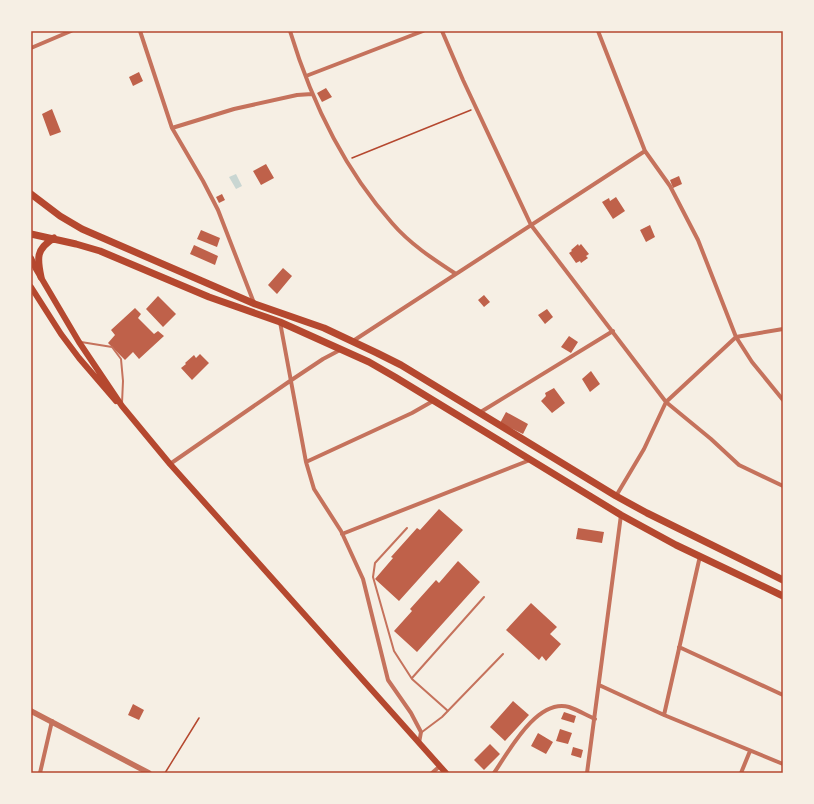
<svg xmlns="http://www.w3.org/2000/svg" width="814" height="804" font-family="'Fira Sans',sans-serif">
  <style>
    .water { fill: #c9d6d2 }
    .building { fill: #bf614a }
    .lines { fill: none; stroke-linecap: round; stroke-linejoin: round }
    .path { stroke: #b5482f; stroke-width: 1.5 }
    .service { stroke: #c5725c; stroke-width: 2 }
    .minor { stroke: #c5725c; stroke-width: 4 }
    .tertiary { stroke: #c5725c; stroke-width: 5.5 }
    .secondary { stroke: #b5482f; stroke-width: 6 }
    .primary { stroke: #b5482f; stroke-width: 7 }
    .neatline { fill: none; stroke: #b5482f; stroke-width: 1.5 }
  </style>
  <rect width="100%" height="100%" fill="#f6efe4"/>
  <path class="water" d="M 236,174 L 242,186 L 236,189 L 229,177 Z"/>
  <path class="building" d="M 139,72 L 143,81 L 133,86 L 129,77 Z
    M 326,88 L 332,97 L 322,102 L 317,93 Z
    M 52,109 L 61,132 L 50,136 L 42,114 Z
    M 266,164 L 274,178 L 261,185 L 253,171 Z
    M 679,176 L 682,184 L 673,188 L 670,180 Z
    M 222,194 L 225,200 L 219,203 L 216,197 Z
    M 616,197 L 625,211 L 613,219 L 602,202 L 609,198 L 610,201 Z
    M 650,225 L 655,237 L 646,242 L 640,230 Z
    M 201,230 L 220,238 L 217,247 L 197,239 Z
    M 578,244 L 579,246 L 581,244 L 589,254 L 586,256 L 588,258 L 581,263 L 580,261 L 576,263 L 569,253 L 572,251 L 571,250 Z
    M 194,245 L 218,256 L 215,265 L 190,254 Z
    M 283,268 L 292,276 L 277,294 L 268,285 Z
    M 484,295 L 490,302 L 484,307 L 478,300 Z
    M 158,296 L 176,314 L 163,327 L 146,309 Z
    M 135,308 L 141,314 L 138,318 L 154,334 L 158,331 L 164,336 L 139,359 L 133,352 L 125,360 L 108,343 L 115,335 L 111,330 Z
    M 547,309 L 553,317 L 545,324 L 538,315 Z
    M 569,336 L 578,342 L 571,353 L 561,347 Z
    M 200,354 L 209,363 L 192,380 L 181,368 L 186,364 L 185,363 L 194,355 L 196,358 Z
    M 591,371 L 600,384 L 590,392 L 582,379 Z
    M 554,388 L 565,403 L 552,413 L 541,401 L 546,396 L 545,393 Z
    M 506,412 L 528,424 L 523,434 L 500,423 Z
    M 439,509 L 463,530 L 399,601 L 375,579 L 393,558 L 391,557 L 417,528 L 420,530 Z
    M 578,528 L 604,532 L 602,543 L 576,539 Z
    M 458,561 L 480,582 L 417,652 L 394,631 L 412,611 L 410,609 L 436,580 L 439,583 Z
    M 531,603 L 557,627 L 550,634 L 561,644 L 546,661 L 542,656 L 539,660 L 506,630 Z
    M 513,701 L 529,715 L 505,741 L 490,727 Z
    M 133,704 L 144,710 L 139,720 L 128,715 Z
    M 564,712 L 576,716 L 574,723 L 561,719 Z
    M 560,729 L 572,733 L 568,744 L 556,741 Z
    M 538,733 L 553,742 L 546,754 L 531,746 Z
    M 490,744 L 500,754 L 484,770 L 474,760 Z
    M 573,747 L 583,750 L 581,758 L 571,755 Z"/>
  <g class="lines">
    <path class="path" d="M 352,158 L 471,110
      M 165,773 L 199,718"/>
    <path class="service" d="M 81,342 L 112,347 L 121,359 L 123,381 L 122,403
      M 407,528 L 375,563 L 373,577 L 394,651 L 412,679 L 448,711
      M 412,678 L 484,597
      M 422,732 L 442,717 L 503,654"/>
    <path class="minor" d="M 140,31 L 172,128 L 203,181 L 218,210 L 254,303
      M 290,31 C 311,100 344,169 392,223 C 410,244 433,259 456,274
      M 442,31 L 463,80 L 531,225 L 666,402 L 711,439 L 739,465 L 783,486
      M 598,31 L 645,151 L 670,186 L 698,240 L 736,337 L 752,362 L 783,400
      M 31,48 L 71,31
      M 306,76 L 423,31
      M 172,128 L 234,109 L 297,95 L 312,94
      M 280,322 L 306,462 L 314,489 L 341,531 L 363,579 L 388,680 L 411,713 L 421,732 L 419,743
      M 353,341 L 645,151
      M 479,413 L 613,331
      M 306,462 L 412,413 L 433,401
      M 170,464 L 290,381 L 323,359 L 340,350
      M 616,496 L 644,449 L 666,402 L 736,337 L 783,329
      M 342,534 L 530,460
      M 679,647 L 783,695
      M 599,685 L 664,715 L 783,764
      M 664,715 L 700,556
      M 40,773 L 52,721
      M 432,773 L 440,766
      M 494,773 C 509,751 537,698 569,707 C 578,710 586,715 595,719
      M 587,773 L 621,515
      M 741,773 L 750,751"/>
    <path class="tertiary" d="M 31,711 L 149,773"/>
    <path class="secondary" d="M 31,258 L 36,269 L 79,342 L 122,406 L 170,464 L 446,773
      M 31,287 L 61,334 L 79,358 L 116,401"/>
    <path class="primary" d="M 31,194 L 60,216 L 82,229 L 255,304 L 324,328 L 377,353 L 401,365 L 616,496 L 647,513 L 783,580
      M 31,234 L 76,244 L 100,251 L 209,297 L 280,322 L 369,362 L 395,377 L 621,515 L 676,545 L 783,596
      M 41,277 C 37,258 36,249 54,238"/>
  </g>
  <rect width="814" height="804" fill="none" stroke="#f6efe4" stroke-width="64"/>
  <rect x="32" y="32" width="750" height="740" class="neatline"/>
</svg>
